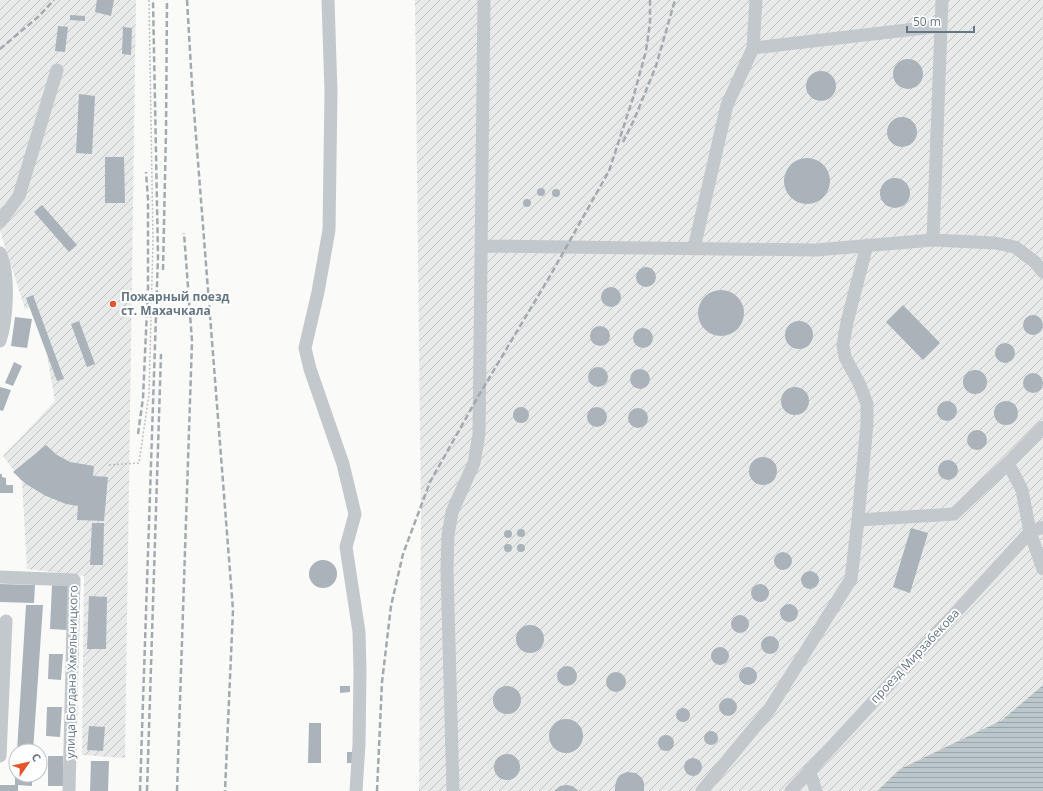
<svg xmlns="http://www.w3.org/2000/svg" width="1043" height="791" font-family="'Open Sans',sans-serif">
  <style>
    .industrial { fill: url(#industrial-furrows) }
    .water { fill: url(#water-rules) }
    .building { fill: #aab3b9 }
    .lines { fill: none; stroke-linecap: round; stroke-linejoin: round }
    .path { stroke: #bbbfc2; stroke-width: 1.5; stroke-dasharray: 2 2; stroke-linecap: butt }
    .minor { stroke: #c3c8cc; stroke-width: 13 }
    .rail { stroke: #a2aab0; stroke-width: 2.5; stroke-dasharray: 6 3; stroke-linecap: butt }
    .poi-dot { fill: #e4572e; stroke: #fff; stroke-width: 1.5 }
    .labels { text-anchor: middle; stroke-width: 4; stroke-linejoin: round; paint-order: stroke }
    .poi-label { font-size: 12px; font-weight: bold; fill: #657683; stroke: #fff; text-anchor: start }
    .street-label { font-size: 12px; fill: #657683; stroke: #fff }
  </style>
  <defs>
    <pattern id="industrial-furrows" width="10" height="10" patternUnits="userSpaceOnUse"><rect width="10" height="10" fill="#e8e9e9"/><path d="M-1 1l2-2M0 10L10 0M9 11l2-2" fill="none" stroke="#c0c1c2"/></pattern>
    <pattern id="water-rules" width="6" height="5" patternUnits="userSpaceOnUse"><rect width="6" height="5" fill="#bbc7cb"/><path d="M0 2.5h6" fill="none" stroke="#9ca6aa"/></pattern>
  </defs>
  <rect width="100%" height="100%" fill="#fafaf8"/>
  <path class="industrial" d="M 0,0 L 136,0 L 125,758 L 82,755 L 84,576 L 27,569 L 22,482 L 3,456 L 55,401 L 44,339 L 33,307 L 25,309 L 0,231 Z
    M 415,0 L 1043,0 L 1043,685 L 1002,720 L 900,769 L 877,791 L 419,791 L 421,515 Z"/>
  <path class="water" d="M 1043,685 L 1043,791 L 877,791 L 900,769 L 1002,720 Z"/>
  <path class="building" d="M 97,0 L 114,0 L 111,16 L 95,12 Z
    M 70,15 L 85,16 L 85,21 L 70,20 Z
    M 58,26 L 68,27 L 65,52 L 55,51 Z
    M 123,27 L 132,28 L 131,55 L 122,54 Z
    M893 74a15 15 0 1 1 30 0a15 15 0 1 1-30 0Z
    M806 86a15 15 0 1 1 30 0a15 15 0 1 1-30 0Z
    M 79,94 L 95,96 L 92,154 L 76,153 Z
    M887 132a15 15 0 1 1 30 0a15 15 0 1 1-30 0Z
    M 105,157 L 124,157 L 125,203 L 105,203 Z
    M784 181a23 23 0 1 1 46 0a23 23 0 1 1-46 0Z
    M880 193a15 15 0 1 1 30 0a15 15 0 1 1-30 0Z
    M537 192a4 4 0 1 1 8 0a4 4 0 1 1-8 0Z
    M552 193a4 4 0 1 1 8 0a4 4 0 1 1-8 0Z
    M523 203a4 4 0 1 1 8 0a4 4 0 1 1-8 0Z
    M 42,205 L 77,245 L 69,252 L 34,212 Z
    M636 277a10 10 0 1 1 20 0a10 10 0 1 1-20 0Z
    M601 297a10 10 0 1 1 20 0a10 10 0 1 1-20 0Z
    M698 313a23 23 0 1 1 46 0a23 23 0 1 1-46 0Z
    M 33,295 L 64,379 L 57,381 L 26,298 Z
    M 903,305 L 940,343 L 923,360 L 886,322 Z
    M1023 325a10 10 0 1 1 20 0a10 10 0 1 1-20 0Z
    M 15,317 L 32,319 L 27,348 L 11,346 Z
    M785 335a14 14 0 1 1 28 0a14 14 0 1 1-28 0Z
    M 79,321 L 95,364 L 87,367 L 71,324 Z
    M590 336a10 10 0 1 1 20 0a10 10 0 1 1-20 0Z
    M633 338a10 10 0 1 1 20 0a10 10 0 1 1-20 0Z
    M995 353a10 10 0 1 1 20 0a10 10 0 1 1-20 0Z
    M 14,362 L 22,366 L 13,386 L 5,383 Z
    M588 377a10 10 0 1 1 20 0a10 10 0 1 1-20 0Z
    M630 379a10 10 0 1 1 20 0a10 10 0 1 1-20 0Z
    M963 382a12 12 0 1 1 24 0a12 12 0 1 1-24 0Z
    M1023 383a10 10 0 1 1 20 0a10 10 0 1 1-20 0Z
    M781 401a14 14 0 1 1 28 0a14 14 0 1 1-28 0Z
    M 0,387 L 11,390 L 3,411 L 0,410 Z
    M937 411a10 10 0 1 1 20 0a10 10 0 1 1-20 0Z
    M994 413a12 12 0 1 1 24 0a12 12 0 1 1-24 0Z
    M587 417a10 10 0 1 1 20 0a10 10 0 1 1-20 0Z
    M513 415a8 8 0 1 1 16 0a8 8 0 1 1-16 0Z
    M628 418a10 10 0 1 1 20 0a10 10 0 1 1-20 0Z
    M967 440a10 10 0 1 1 20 0a10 10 0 1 1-20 0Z
    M 46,445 L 57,455 L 70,462 L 94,466 L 93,476 L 108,477 L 104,521 L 77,520 L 78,506 L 66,504 L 46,496 L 26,484 L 13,472 Z
    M749 471a14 14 0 1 1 28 0a14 14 0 1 1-28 0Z
    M938 470a10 10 0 1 1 20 0a10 10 0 1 1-20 0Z
    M 0,474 L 2,474 L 2,477 L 6,478 L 6,485 L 13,485 L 13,493 L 0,493 Z
    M 92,523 L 104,523 L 103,565 L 90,565 Z
    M 911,528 L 928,533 L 910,593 L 893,587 Z
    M517 533a4 4 0 1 1 8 0a4 4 0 1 1-8 0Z
    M504 534a4 4 0 1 1 8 0a4 4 0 1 1-8 0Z
    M504 548a4 4 0 1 1 8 0a4 4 0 1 1-8 0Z
    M517 548a4 4 0 1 1 8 0a4 4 0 1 1-8 0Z
    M774 561a9 9 0 1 1 18 0a9 9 0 1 1-18 0Z
    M309 574a14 14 0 1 1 28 0a14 14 0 1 1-28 0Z
    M801 580a9 9 0 1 1 18 0a9 9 0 1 1-18 0Z
    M751 593a9 9 0 1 1 18 0a9 9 0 1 1-18 0Z
    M 0,584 L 35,585 L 34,603 L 0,602 Z
    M 52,585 L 69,585 L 67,630 L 50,629 Z
    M 89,596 L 107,597 L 106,649 L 87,649 Z
    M780 613a9 9 0 1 1 18 0a9 9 0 1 1-18 0Z
    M 26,605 L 43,605 L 33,751 L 17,751 Z
    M731 624a9 9 0 1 1 18 0a9 9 0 1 1-18 0Z
    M516 639a14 14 0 1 1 28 0a14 14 0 1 1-28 0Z
    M761 645a9 9 0 1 1 18 0a9 9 0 1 1-18 0Z
    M711 656a9 9 0 1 1 18 0a9 9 0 1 1-18 0Z
    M 49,654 L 63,654 L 61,680 L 48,679 Z
    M557 676a10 10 0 1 1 20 0a10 10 0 1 1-20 0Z
    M739 676a9 9 0 1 1 18 0a9 9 0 1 1-18 0Z
    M606 682a10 10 0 1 1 20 0a10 10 0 1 1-20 0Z
    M 340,686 L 350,686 L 350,692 L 340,693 Z
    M493 700a14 14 0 1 1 28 0a14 14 0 1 1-28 0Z
    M719 707a9 9 0 1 1 18 0a9 9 0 1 1-18 0Z
    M 47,707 L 62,707 L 60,737 L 46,736 Z
    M676 715a7 7 0 1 1 14 0a7 7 0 1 1-14 0Z
    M549 736a17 17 0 1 1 34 0a17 17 0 1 1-34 0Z
    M 309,723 L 321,723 L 321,763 L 308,763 Z
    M 89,726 L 105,727 L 103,751 L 87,750 Z
    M704 738a7 7 0 1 1 14 0a7 7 0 1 1-14 0Z
    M658 743a8 8 0 1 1 16 0a8 8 0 1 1-16 0Z
    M 347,752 L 353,752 L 352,763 L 347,763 Z
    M494 767a13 13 0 1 1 26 0a13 13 0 1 1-26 0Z
    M 48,756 L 63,756 L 63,786 L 48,786 Z
    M684 767a9 9 0 1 1 18 0a9 9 0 1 1-18 0Z
    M 91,761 L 109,761 L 108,791 L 90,791 Z
    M 627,772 L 636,773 L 642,778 L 644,783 L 644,791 L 615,791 L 615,786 L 617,779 L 620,775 Z
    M 15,775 L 32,775 L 32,786 L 18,785 L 18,791 L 0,791 L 0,785 L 15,785 Z
    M 567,785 L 572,786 L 579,791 L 554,791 L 560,786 Z"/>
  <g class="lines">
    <path class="path" d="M 109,465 L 139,463 L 149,394 L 153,242 L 149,0"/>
    <path class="minor" d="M 328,0 L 331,92 L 329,230 L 318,292 L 305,348 L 310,369 L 343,464 L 355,514 L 346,547 L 359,632 L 360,671 L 359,744 L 356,791
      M 753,48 L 941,26
      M 0,222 L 19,196 L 57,70
      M 933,240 L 942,0
      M 481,246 L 816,250 L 933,240 L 995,243 L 1015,247 L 1035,262 L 1043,272
      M 694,248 L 727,105 L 753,48 L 756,0
      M 0,253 C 10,273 7,320 0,341
      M 1008,463 L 1022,490 L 1030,532 L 1043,569
      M 858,520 L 954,514 L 1008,463 L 1043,427
      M 0,577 L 74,580 L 69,791
      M 0,756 L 6,621
      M 809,770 L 816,791
      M 453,791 L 447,570 L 448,535 L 452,512 L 474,463 L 479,434 L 484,0
      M 702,791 L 769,710 L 851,579 L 858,520 L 867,424 L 867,404 L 860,385 L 845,357 L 843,345 L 847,322 L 867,245
      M 791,791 L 1030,532 L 1043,527"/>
    <path class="rail" d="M 187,0 L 192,85 L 233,610 L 225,791
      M 0,49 L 38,17 L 54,0
      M 623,142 L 634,120 L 656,66 L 675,0
      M 163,270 L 166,132 L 167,0
      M 138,434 L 143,398 L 148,288 L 148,199 L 146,172
      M 140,791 L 158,256 L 153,0
      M 147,791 L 161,354
      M 177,791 L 192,341 L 184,233
      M 377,791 L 382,682 L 391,606 L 403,554 L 430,482 L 479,395 L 550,276 L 609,171 L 633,98 L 646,51 L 650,23 L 650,0"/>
  </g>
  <circle class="poi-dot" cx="113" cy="304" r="4"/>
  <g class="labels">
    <g class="poi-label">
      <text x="121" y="301">Пожарный поезд<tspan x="121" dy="14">ст. Махачкала</tspan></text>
    </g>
    <g class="street-label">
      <text transform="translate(915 656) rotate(-47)" y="4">проезд Мирзабекова</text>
      <text transform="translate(72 672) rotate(-89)" y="4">улица Богдана Хмельницкого</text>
    </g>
  </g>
  <g transform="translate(28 763) rotate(56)"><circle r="19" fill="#ffffff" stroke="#c1c8cd"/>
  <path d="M0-3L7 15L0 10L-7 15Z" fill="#e4572e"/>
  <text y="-6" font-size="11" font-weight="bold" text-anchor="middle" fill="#657683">С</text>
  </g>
  <path d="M907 26v6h67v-6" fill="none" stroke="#657683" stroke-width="2"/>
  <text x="913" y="26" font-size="12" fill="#657683" stroke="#ffffff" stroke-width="3" paint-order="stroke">50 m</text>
</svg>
